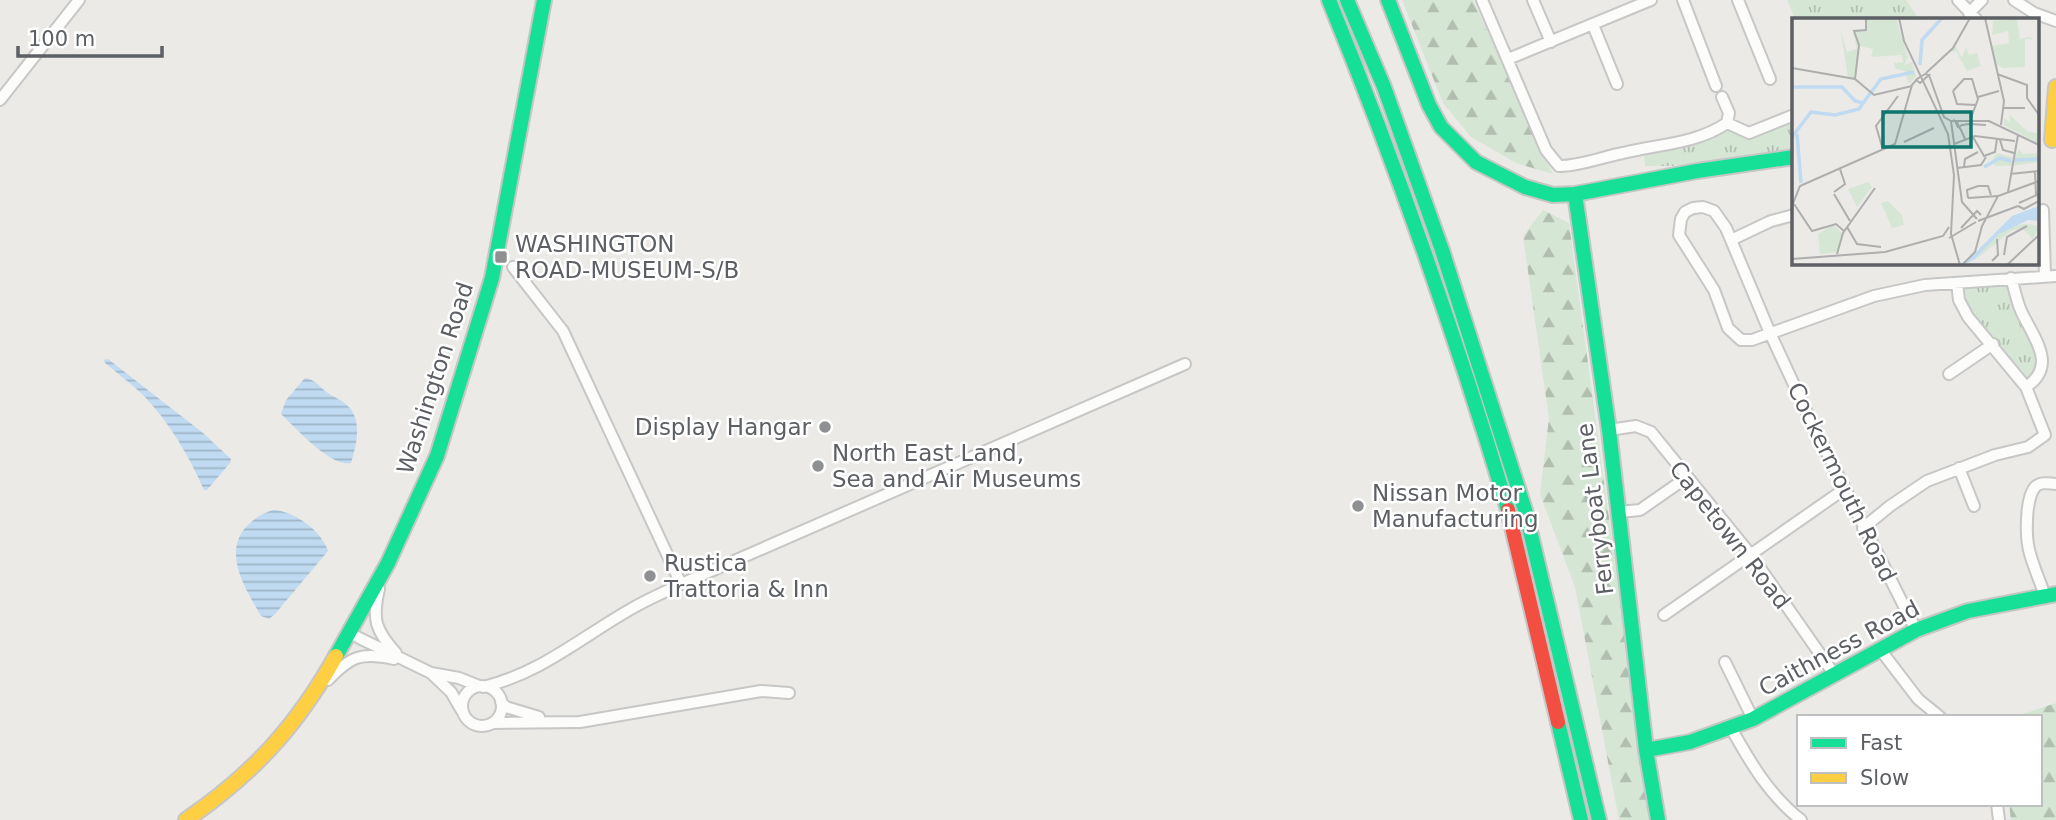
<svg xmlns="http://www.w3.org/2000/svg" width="2056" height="820" font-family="'DejaVu Sans',sans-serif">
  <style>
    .grass { fill: url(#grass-tufts) }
    .forest { fill: url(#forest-firs) }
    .water { fill: url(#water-rules) }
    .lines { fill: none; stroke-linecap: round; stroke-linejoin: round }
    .street-casing { stroke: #c7c7c7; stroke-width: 14 }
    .fast-casing { stroke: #c6c6c7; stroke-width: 18 }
    .slow-casing { stroke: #c6c6c7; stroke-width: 18 }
    .jam-casing { stroke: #c6c6c7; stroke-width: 18 }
    .street { stroke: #fcfcfb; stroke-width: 10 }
    .fast { stroke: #16e098; stroke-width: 14 }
    .slow { stroke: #ffcf43; stroke-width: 14 }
    .jam { stroke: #f24e42; stroke-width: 14 }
    .poi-dot { fill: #8e9091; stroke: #fff; stroke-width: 2.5 }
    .labels { text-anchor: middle; stroke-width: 5; stroke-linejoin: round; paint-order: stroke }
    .poi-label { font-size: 23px; fill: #5c5f63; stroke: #fff; text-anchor: start }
    .street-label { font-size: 23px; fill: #5c5f63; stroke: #fff }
    .inset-river { fill: none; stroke: #bfdaf1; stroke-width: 3.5 }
    .inset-road { fill: none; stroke: #aeaeae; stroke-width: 2 }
    .view { fill: #0f766e; fill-opacity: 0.15; stroke: #0f766e; stroke-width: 3.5 }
    .inset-edge { fill: none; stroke: #5c5f63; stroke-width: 3.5 }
  </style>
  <defs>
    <pattern id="grass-tufts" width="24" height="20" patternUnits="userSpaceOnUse" patternTransform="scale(1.75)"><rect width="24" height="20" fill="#d6e6d4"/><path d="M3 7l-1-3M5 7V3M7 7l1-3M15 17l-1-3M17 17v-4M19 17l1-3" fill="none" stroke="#b1beb0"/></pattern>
    <pattern id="forest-firs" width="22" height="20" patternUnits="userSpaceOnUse" patternTransform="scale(1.75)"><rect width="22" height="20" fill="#d6e6d4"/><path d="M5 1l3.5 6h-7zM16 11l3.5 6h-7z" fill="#b1beb0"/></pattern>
    <pattern id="water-rules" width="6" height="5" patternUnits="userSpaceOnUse" patternTransform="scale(1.75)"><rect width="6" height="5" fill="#bfdaf1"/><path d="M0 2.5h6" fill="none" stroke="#9eb4c7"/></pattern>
  </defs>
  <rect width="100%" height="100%" fill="#ebeae6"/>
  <path class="grass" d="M 1787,0 L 1906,0 L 1919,19 L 1795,19 Z
    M 1789,122 L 1793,134 L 1793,149 L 1675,166 L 1645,166 L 1644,153 L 1709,138 L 1727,130 Z
    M 2011,278 L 2035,332 L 2048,355 L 2047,370 L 2039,381 L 2026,387 L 1968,317 L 1957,283 Z"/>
  <path class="forest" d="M 1402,0 L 1473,0 L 1553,174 L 1516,163 L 1471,137 L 1443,103 Z
    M 1543,210 L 1569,223 L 1650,820 L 1619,820 L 1575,587 L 1540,494 L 1549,418 L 1523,236 Z
    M 2056,703 L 2056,820 L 2011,820 L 2009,804 L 2040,804 L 2040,717 L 2014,717 Z"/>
  <path class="water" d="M 108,359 L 203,433 L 231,459 L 230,463 L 207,490 L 204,490 C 189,456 170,423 144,396 C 132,384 118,374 105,363 L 104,360 Z
    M 305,378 C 315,379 320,388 328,393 C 333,397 338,398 343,402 C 364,416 357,443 351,463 C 330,467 296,428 281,414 L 286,400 Z
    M 274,510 C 294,511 322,531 328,551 L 275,614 L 269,619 L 261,616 C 245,588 220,550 250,523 C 257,517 265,512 274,510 Z"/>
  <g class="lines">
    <g class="street-casing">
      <path id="street" d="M 1482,0 L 1546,150 L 1559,166 C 1580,166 1602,157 1623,153 C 1659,144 1696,144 1727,123
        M 1533,0 L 1551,42
        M 1683,0 L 1716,86
        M 1738,0 L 1770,79
        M 1958,0 L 1976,19
        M 2014,0 L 2034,13 L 2056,21
        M 1969,13 L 1982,0
        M 1593,25 L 1617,84
        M 1508,59 L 1651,0
        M 1722,97 L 1729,113 L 1727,123
        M 0,100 L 79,0
        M 1727,123 L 1749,133 L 1794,115
        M 2043,210 L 2045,276
        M 1731,240 L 1771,221 L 1794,215
        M 513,267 L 563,331 L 681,584
        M 2011,278 C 2015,290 2017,304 2023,315 C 2037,342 2056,367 2026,387
        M 1957,283 L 1959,300 L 1968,317 L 2026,387 L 2045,435
        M 1949,374 L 1993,344
        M 1609,430 L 1636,426 L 1651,432 L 1751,555 L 1834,674
        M 1959,468 L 1974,506
        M 1619,512 L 1640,510 L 1686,478
        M 1863,528 L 1890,506 L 1927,481 L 1995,455 L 2028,447 L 2045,435
        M 379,589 C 372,619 375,630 396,653
        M 2045,596 C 2040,581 2033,566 2029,550 C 2026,537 2024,488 2040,484 C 2044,482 2051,484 2056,484
        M 1664,615 L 1843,490
        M 1916,630 L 1809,417 L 1770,333 L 1726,228 L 1714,211 L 1703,207 L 1693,208 L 1685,212 L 1681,219 L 1679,235 L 1714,290 L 1728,328 L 1741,340 L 1752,340 L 1874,296 L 1925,285 L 2056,276
        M 349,633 L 431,673 L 459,678 L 479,686
        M 1879,648 L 1918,699 L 1940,717
        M 1725,662 L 1753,719
        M 431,673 L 451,692 L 462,711
        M 328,680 C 351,656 361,652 394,659
        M462 706a20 20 0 1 1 40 0a20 20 0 1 1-40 0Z
        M 483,687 C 541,673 580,638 631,609 C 646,600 663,593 679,585 L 1185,364
        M 501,702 L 506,707 L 539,717
        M 492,723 L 580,722 L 761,691 L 789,693
        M 1731,728 C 1750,762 1769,795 1801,820
        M 1997,804 L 1999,820"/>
    </g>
    <g class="fast-casing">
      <path id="fast" d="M 1329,0 C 1397,167 1456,337 1508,510
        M 1347,0 L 1384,87 L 1442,250 L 1525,510 L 1599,820
        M 1388,0 L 1429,105 L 1441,127 L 1476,162 L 1525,187 L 1553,195 L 1575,194 L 1697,171 L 1794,157
        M 1575,194 L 1609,430 L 1646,750 L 1658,820
        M 336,656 L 388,563 L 437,456 L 492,278 L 544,0
        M 1558,722 L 1581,820
        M 1646,750 L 1690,742 L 1753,719 L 1916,630 L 1968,611 L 2056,594"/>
    </g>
    <g class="slow-casing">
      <path id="slow" d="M 2052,140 L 2056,87
        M 186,820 C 253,774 297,726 336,656"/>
    </g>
    <g class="jam-casing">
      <path id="jam" d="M 1508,510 L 1558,722"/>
    </g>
    <use href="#street" class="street"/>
    <use href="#fast" class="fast"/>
    <use href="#slow" class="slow"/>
    <use href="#jam" class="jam"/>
  </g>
  <g class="poi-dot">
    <rect x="494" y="250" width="14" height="14" rx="3.5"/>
    <circle cx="825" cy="427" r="7"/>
    <circle cx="818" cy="466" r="7"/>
    <circle cx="1358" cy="506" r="7"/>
    <circle cx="650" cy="576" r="7"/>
  </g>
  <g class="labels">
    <g class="poi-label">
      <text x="515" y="252">WASHINGTON<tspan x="515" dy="26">ROAD-MUSEUM-S/B</tspan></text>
      <text x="811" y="435" text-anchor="end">Display Hangar</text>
      <text x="832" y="461">North East Land,<tspan x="832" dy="26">Sea and Air Museums</tspan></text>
      <text x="1372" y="501">Nissan Motor<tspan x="1372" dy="26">Manufacturing</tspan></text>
      <text x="664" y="571">Rustica<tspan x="664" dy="26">Trattoria &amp; Inn</tspan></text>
    </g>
    <g class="street-label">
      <text transform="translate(435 378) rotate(-72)" y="8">Washington Road</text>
      <text transform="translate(1842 482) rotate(64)" y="8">Cockermouth Road</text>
      <text transform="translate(1595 509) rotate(-97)" y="8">Ferryboat Lane</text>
      <text transform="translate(1730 535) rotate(52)" y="8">Capetown Road</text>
      <text transform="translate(1839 648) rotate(-28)" y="8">Caithness Road</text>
    </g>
  </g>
  <g transform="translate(1792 18)">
    <rect width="247" height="247" fill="#ebeae6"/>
    <path d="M 75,0 L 104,0 L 116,39 L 112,47 L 120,44 L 124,58 L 117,66 L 113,53 L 104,51 L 102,45 L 111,44 L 110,37 L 79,39 L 81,31 L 67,28 L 63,61 L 56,60 L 49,14 L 55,34 L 65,31 L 61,13 L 75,12 ZM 225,0 L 228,21 L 237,19 L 242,21 L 233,21 L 233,49 L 211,50 L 203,46 L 199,28 L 217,25 L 216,13 L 200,17 L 201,3 ZM 163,28 L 170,40 L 174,28 L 177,37 L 185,35 L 189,48 L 175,53 L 164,33 L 158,34 ZM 218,97 L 235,113 L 247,116 L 247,126 L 212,107 L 212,100 L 218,104 Z" fill="#d6e6d4"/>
    <path d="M 227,131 L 231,136 L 247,135 L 247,144 L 217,148 L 204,143 L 216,148 L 204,148 L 199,143 L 205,135 L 220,139 L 221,144 ZM 76,164 L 80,169 L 65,189 L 56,171 ZM 96,183 L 110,197 L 112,207 L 100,210 L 89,185 ZM 239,206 L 247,209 L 241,221 L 230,210 L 219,213 L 182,243 L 204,218 L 222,207 Z" fill="#d6e6d4"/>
    <path d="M 41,207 L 50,215 L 46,234 L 28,236 L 26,216 Z" fill="#d6e6d4"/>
    <path d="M 247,188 L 247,203 L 236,202 L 207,216 L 183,241 L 171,247 L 220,198 Z" fill="#bfdaf1"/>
    <path class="inset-river" d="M 128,47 L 130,22 L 150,0M 0,69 L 50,69 L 63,83 L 71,85 L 89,61 L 122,54M 5,116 L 9,165M 0,119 L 19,94 L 43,97 L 67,91 L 71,85M 222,142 L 247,141M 192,149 L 208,140 L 219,143"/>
    <path class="inset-road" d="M 107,0 L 112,23 L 156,116 L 162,157 L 159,216 L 168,247M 193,0 L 212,83 L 209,107M 0,50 L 63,61 L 82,77 L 120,68M 134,55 L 161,30 L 178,0M 205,56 L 235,67 L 235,80 L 247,97M 137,57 L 152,99 L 159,103M 63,61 L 67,27 L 62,13 L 74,12 L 74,0M 161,73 L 172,61 L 180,61 L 186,81 L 179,100M 161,73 L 165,86 L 184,87M 186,79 L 207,73M 211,90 L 233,90M 159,103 L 170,184 L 185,201M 159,103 L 197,103 L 247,127M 181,119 L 192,138 L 203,134 L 205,121M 173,121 L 169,112 L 167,109 L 165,104 L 163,103 L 166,109 L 167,109 L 170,107 L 171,107 L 177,106 L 194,107M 208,122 L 211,132 L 222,135M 112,124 L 142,110M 162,126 L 183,118 L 223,123M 91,132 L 84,108 L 106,78M 172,149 L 173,141 L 186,134M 165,150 L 189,147 L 194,139M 243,153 L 244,177M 218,156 L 247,153M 42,174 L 53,166 L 48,151M 216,174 L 226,117M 42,176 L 58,203M 176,180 L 175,172 L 186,168 L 196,168 L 199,177M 176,180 L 206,178M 227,185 L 247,176M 2,186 L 20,213 L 44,206 L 52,213M 0,188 L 8,168 L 103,126 L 120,67 L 125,61 L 133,56 L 137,57 L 128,65 L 124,62M 226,188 L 232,191 L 247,183M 186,203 L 226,188M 55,209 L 65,226 L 89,229M 169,210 L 185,193 L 189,197M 157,220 L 184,204M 45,236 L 51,215 L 83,170M 212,237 L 215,219 L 235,208M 0,241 L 93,234 L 151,218 L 157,209M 200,243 L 206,237 L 205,221M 170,247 L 183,234 L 190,208 L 206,178 L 247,163M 215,247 L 247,217"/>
    <path class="view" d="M 91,94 L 179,94 L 179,129 L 91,129 Z"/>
    <rect width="247" height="247" class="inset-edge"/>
  </g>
  <rect x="1797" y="715" width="245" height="91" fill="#ffffff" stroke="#bebfc1" stroke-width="2"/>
  <rect x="1811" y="738" width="35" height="10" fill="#16e098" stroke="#bebfc1" stroke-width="2"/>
  <text x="1860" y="750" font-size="21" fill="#5c5f63">Fast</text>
  <rect x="1811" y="773" width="35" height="10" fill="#ffcf43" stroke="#bebfc1" stroke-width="2"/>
  <text x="1860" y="785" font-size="21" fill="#5c5f63">Slow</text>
  <path d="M18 46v10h144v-10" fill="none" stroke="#5c5f63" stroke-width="3.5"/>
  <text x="28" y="46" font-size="21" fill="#5c5f63" stroke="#ffffff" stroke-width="5" paint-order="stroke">100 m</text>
</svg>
